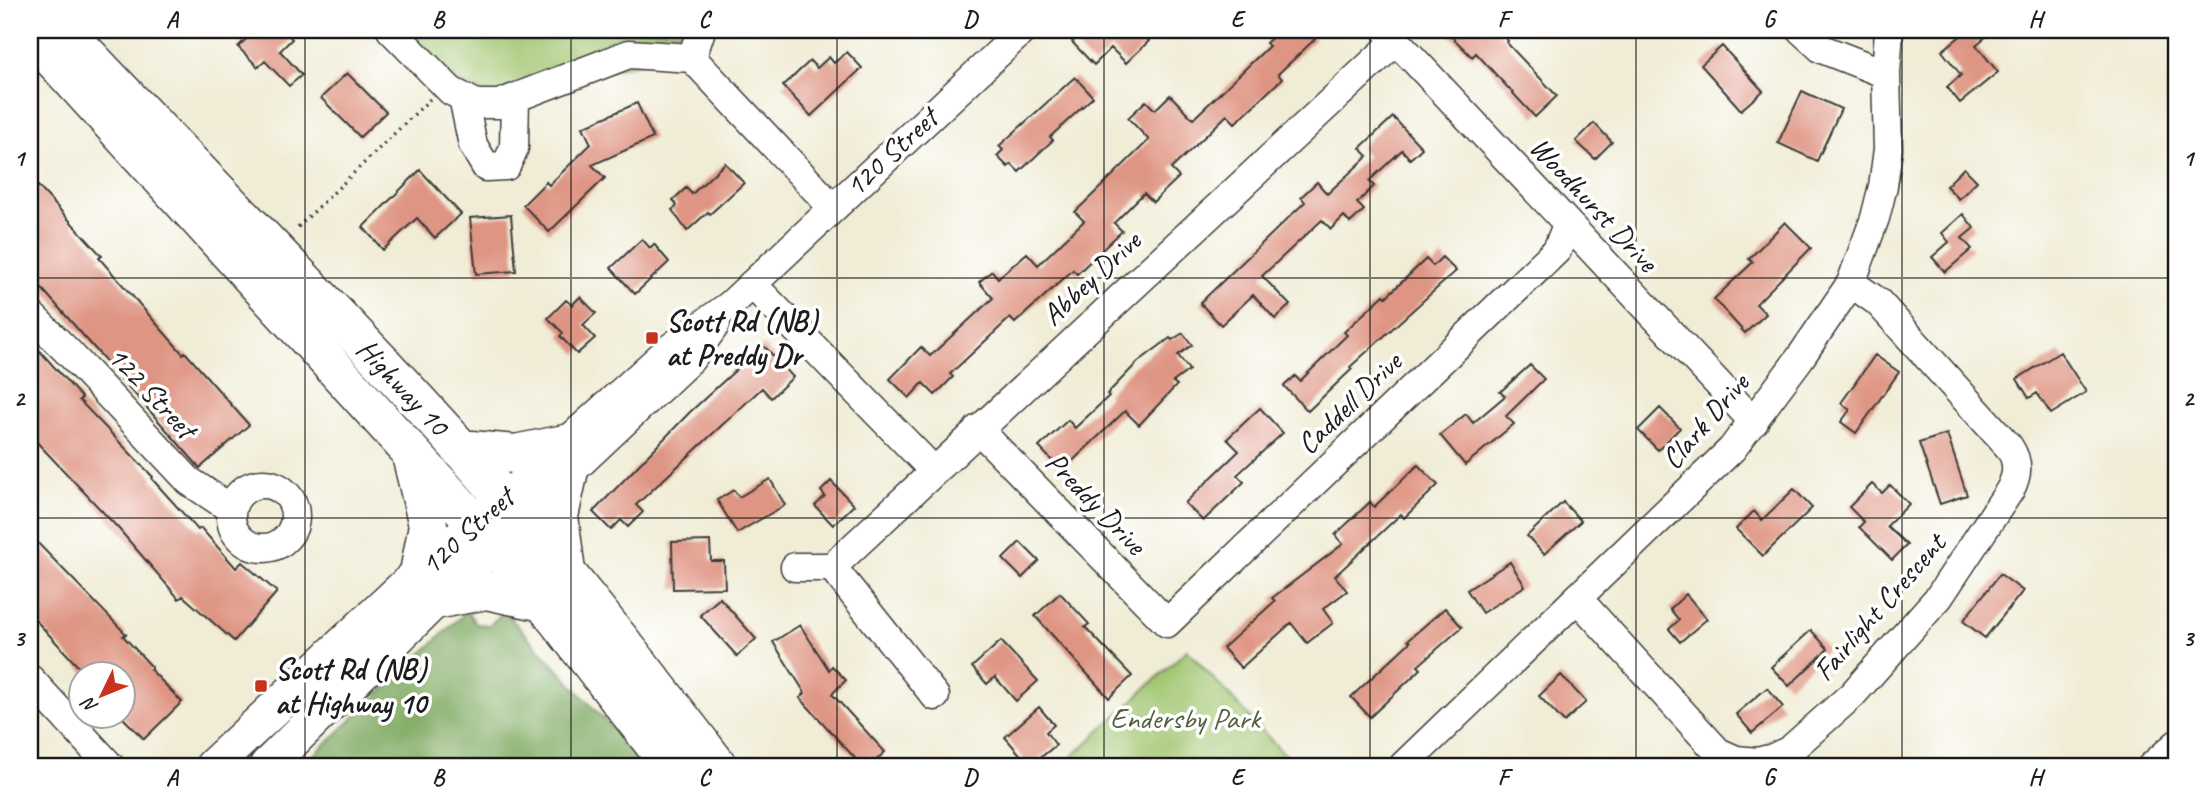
<svg xmlns="http://www.w3.org/2000/svg" width="2207" height="796" font-family="Caveat,sans-serif">
  <style>
    .green { fill: #a2c671; stroke: #5f7146; stroke-width: 2 }
    .forest { fill: #81ab63; stroke: #4e6440; stroke-width: 2 }
    .building { fill: #df9583 }
    .lines { fill: none; stroke-linecap: round; stroke-linejoin: round }
    .minor-casing { stroke: #3c3b38; stroke-width: 31 }
    .major-casing { stroke: #3c3b38; stroke-width: 38 }
    .highway-casing { stroke: #3c3b38; stroke-width: 41 }
    .path { stroke: #3c3b38; stroke-width: 3.5; stroke-dasharray: 2 5; stroke-linecap: butt }
    .minor { stroke: #fff; stroke-width: 28 }
    .major { stroke: #fff; stroke-width: 35 }
    .highway { stroke: #fff; stroke-width: 38 }
    .grid { fill: none; stroke: #1c1c1c; stroke-width: 2; stroke-opacity: 0.55 }
    .poi-dot { fill: #c8321e; stroke: #fff; stroke-width: 2.5 }
    .labels { text-anchor: middle; stroke-width: 7; stroke-linejoin: round; paint-order: stroke }
    .street-label { font-size: 30px; fill: #1c1c1c; stroke: #fff }
    .poi-label { font-size: 30px; font-weight: bold; fill: #1c1c1c; stroke: #fff; text-anchor: start }
    .park-label { font-size: 30px; fill: #52603e; stroke: #fff }
    .neatline { fill: none; stroke: #1c1c1c; stroke-width: 2.5 }
    .grid-label { font-size: 23px; text-anchor: middle; font-weight: bold; fill: #1c1c1c }
  </style>
  <rect width="100%" height="100%" fill="#fff"/>
  <filter id="ink" filterUnits="userSpaceOnUse"><feTurbulence type="fractalNoise" baseFrequency=".0143" numOctaves="2"/><feDisplacementMap in="SourceGraphic" scale="14" xChannelSelector="R" yChannelSelector="G"/><feConvolveMatrix kernelMatrix="1 2 1 2 8 2 1 2 1" color-interpolation-filters="sRGB"/></filter>
  <filter id="wash" filterUnits="userSpaceOnUse"><feTurbulence type="fractalNoise" baseFrequency=".00686" numOctaves="4" result="noise"/><feDisplacementMap in="SourceGraphic" scale="28" xChannelSelector="R" yChannelSelector="G"/><feGaussianBlur stdDeviation="1.57" result="paint"/><feColorMatrix in="noise" values="0 0 0 0 0 0 0 0 0 0 0 0 0 0 0 0 0 1.4 0 .05"/><feComposite in="paint" operator="in"/></filter>
  <g filter="url(#wash)">
    <rect width="100%" height="100%" fill="#f0ecd5"/>
    <path class="green" d="M 401,30 L 694,30 L 688,51 L 501,97 L 457,83 Z
      M 1187,650 L 1295,766 L 1062,766 Z"/>
    <path class="forest" d="M 467,611 L 476,624 L 490,625 L 504,611 L 647,766 L 302,766 Z"/>
    <g id="blocks">
      <path class="building" d="M 255,30 L 284,30 L 292,39 L 280,51 L 302,75 L 289,86 L 265,61 L 258,67 L 238,47 Z
        M 1084,30 L 1138,30 L 1149,41 L 1126,63 L 1111,48 L 1094,65 L 1072,42 Z
        M 1280,30 L 1306,30 L 1315,39 L 1278,74 L 1282,79 L 1235,123 L 1227,115 L 1171,169 L 1179,177 L 1153,202 L 1144,193 L 1114,223 L 1122,231 L 1077,274 L 1073,270 L 1015,323 L 1010,318 L 950,374 L 953,377 L 935,395 L 923,383 L 909,398 L 890,379 L 921,347 L 930,356 L 993,298 L 979,282 L 992,271 L 998,278 L 1027,253 L 1038,265 L 1084,221 L 1075,212 L 1149,140 L 1128,118 L 1146,101 L 1155,110 L 1170,95 L 1193,119 L 1269,46 L 1266,43 Z
        M 1445,30 L 1497,30 L 1508,41 L 1507,43 L 1557,96 L 1535,117 L 1476,53 L 1472,57 Z
        M 1968,30 L 1994,30 L 1976,45 L 1998,72 L 1960,103 L 1947,87 L 1961,75 L 1942,51 Z
        M 1722,46 L 1763,91 L 1741,110 L 1701,65 Z
        M 847,52 L 862,68 L 811,116 L 783,86 L 810,61 L 817,68 L 829,57 L 834,63 Z
        M 347,73 L 386,112 L 360,137 L 321,98 Z
        M 1075,77 L 1093,97 L 1050,137 L 1053,140 L 1019,172 L 1011,164 L 1008,167 L 997,156 L 1003,150 L 999,146 Z
        M 1802,91 L 1841,109 L 1817,161 L 1778,143 Z
        M 637,103 L 653,138 L 592,165 L 605,178 L 549,232 L 523,205 L 546,182 L 549,185 L 591,144 L 583,127 Z
        M 1393,117 L 1422,148 L 1410,159 L 1402,150 L 1369,181 L 1374,186 L 1357,203 L 1364,210 L 1350,223 L 1344,216 L 1331,229 L 1322,220 L 1262,276 L 1290,305 L 1275,319 L 1253,295 L 1221,325 L 1200,303 L 1305,202 L 1301,197 L 1317,182 L 1327,194 L 1368,156 L 1360,148 Z
        M 1594,123 L 1612,142 L 1595,159 L 1576,141 Z
        M 725,163 L 744,183 L 710,214 L 708,212 L 687,231 L 672,210 L 677,206 L 673,200 L 686,188 L 692,194 Z
        M 1964,168 L 1977,181 L 1959,199 L 1946,186 Z
        M 420,170 L 461,214 L 435,238 L 417,218 L 383,250 L 363,227 Z
        M 38,186 L 102,256 L 99,258 L 183,354 L 185,352 L 249,425 L 200,468 L 30,275 L 30,268 L 40,259 L 30,248 L 30,194 Z
        M 1963,214 L 1974,228 L 1962,238 L 1972,249 L 1945,272 L 1932,257 L 1949,242 L 1942,233 Z
        M 511,215 L 516,271 L 476,274 L 470,218 Z
        M 1785,222 L 1811,248 L 1756,304 L 1766,314 L 1745,333 L 1714,299 L 1753,262 L 1749,259 Z
        M 642,239 L 650,248 L 654,244 L 669,262 L 635,294 L 611,268 Z
        M 1442,257 L 1456,271 L 1350,367 L 1352,369 L 1308,411 L 1284,386 L 1295,376 L 1300,381 L 1347,335 L 1344,332 L 1384,295 L 1386,297 L 1426,259 L 1433,266 Z
        M 580,297 L 596,313 L 583,325 L 595,338 L 577,354 L 560,336 L 563,333 L 548,318 L 566,300 L 572,305 Z
        M 1183,333 L 1192,345 L 1178,355 L 1189,370 L 1173,382 L 1177,385 L 1139,425 L 1125,411 L 1062,471 L 1039,447 L 1068,420 L 1075,428 L 1109,396 L 1107,394 L 1138,362 L 1170,338 L 1172,340 Z
        M 30,340 L 82,398 L 79,400 L 153,477 L 152,479 L 198,530 L 201,528 L 236,568 L 242,562 L 277,592 L 234,641 L 183,596 L 179,599 L 118,528 L 30,435 Z
        M 763,345 L 793,377 L 771,398 L 762,388 L 636,505 L 643,512 L 628,527 L 621,520 L 611,530 L 593,512 L 690,412 Z
        M 2060,352 L 2086,392 L 2051,414 L 2037,393 L 2029,398 L 2017,379 Z
        M 1875,355 L 1899,372 L 1856,433 L 1841,422 L 1850,410 L 1841,403 Z
        M 1530,365 L 1544,379 L 1506,416 L 1514,424 L 1465,465 L 1440,435 L 1466,414 L 1473,423 L 1505,396 L 1500,392 Z
        M 1260,408 L 1283,433 L 1237,475 L 1244,482 L 1203,521 L 1185,503 L 1239,451 L 1227,439 Z
        M 1660,408 L 1680,428 L 1658,450 L 1638,430 Z
        M 1947,434 L 1967,495 L 1940,504 L 1919,443 Z
        M 1418,465 L 1438,485 L 1404,518 L 1401,514 L 1335,576 L 1347,591 L 1323,609 L 1333,623 L 1307,643 L 1291,623 L 1241,668 L 1223,648 L 1275,601 L 1272,598 L 1343,544 L 1335,535 L 1370,502 L 1374,507 Z
        M 770,479 L 785,505 L 737,533 L 717,500 L 734,490 L 739,497 Z
        M 831,481 L 854,505 L 833,525 L 815,506 L 825,496 L 821,491 Z
        M 1872,484 L 1882,493 L 1890,485 L 1909,504 L 1887,526 L 1907,545 L 1892,560 L 1859,527 L 1864,522 L 1849,507 Z
        M 1794,489 L 1812,508 L 1763,556 L 1736,529 L 1754,511 L 1762,520 Z
        M 1563,502 L 1581,521 L 1544,554 L 1527,536 Z
        M 30,535 L 126,634 L 123,636 L 152,667 L 150,669 L 182,702 L 144,739 L 122,717 L 122,674 L 85,674 L 30,614 Z
        M 710,541 L 711,561 L 724,561 L 725,588 L 673,589 L 672,542 Z
        M 1020,542 L 1039,561 L 1022,578 L 1003,559 Z
        M 1510,562 L 1525,586 L 1482,613 L 1467,590 Z
        M 2000,574 L 2023,591 L 1985,638 L 1963,621 Z
        M 1060,593 L 1089,624 L 1085,627 L 1132,676 L 1109,698 L 1035,616 Z
        M 1686,594 L 1707,619 L 1680,642 L 1669,629 L 1679,620 L 1670,609 Z
        M 720,598 L 756,639 L 737,656 L 700,615 Z
        M 1445,608 L 1462,627 L 1418,666 L 1421,669 L 1370,717 L 1351,697 L 1410,642 L 1408,640 Z
        M 800,625 L 829,670 L 832,666 L 846,680 L 832,694 L 885,752 L 870,766 L 862,766 L 800,698 L 805,693 L 773,642 Z
        M 1811,630 L 1828,649 L 1789,686 L 1771,667 Z
        M 1001,641 L 1038,681 L 1016,701 L 995,677 L 987,684 L 972,667 Z
        M 1561,675 L 1586,702 L 1564,722 L 1539,696 Z
        M 1767,688 L 1783,707 L 1752,733 L 1736,714 Z
        M 1039,707 L 1054,725 L 1046,732 L 1056,745 L 1030,766 L 1005,737 Z"/>
    </g>
  </g>
  <g filter="url(#ink)">
    <use href="#blocks" fill-opacity="0" stroke="#3c3b38" stroke-width="2"/>
    <g class="lines">
      <g class="minor-casing">
        <path id="minor" d="M 391,30 L 451,91 L 476,104 L 499,104 L 629,54 L 692,58 L 832,207
          M 1386,30 L 1754,422
          M 1801,30 L 1822,49 L 1886,74
          M 692,58 L 701,30
          M 463,97 L 473,145 L 486,167 L 506,166 L 514,148 L 515,98
          M 752,284 L 933,470
          M 30,314 L 70,354 L 189,481 L 231,509
          M 978,429 L 1167,623 L 1557,250 L 1567,225
          M231 516a32 32 0 1 1 64 0a32 32 0 1 1-64 0Z
          M 503,499 L 670,348 L 730,305 L 1023,30
          M 521,519 L 691,359 L 716,324
          M 795,567 L 832,567
          M 1578,599 L 1718,752 L 1736,760 L 1757,762 L 1773,758 L 1790,750 L 1852,695 L 1939,597 L 2010,490 C 2018,474 2019,462 2009,447 L 1878,302 L 1851,283
          M 30,679 L 110,766
          M 935,696 L 832,567 L 1397,40
          M 1403,766 L 1732,449 L 1800,358 L 1851,283 L 1875,218 L 1883,186 L 1888,149 L 1886,74 L 1889,30
          M 2152,766 L 2177,744"/>
      </g>
      <g class="major-casing">
        <path id="major" d="M 213,766 L 419,573 L 496,506
          M 267,766 L 435,600 L 513,527"/>
      </g>
      <g class="highway-casing">
        <path id="highway" d="M 64,30 C 195,171 333,306 461,449 C 552,551 635,658 718,766
          M 30,34 L 460,506 L 543,602 L 671,766
          M 460,449 L 515,454 L 565,444
          M 411,455 L 428,525 L 419,573
          M 566,572 L 559,516 L 568,475
          M 435,600 L 486,590 L 543,602"/>
      </g>
      <path class="path" d="M 2174,30 L 2177,59
        M 298,227 L 430,99"/>
      <use href="#minor" class="minor"/>
      <use href="#major" class="major"/>
      <use href="#highway" class="highway"/>
    </g>
  </g>
  <path class="grid" d="M 305,30 L 305,766M 571,30 L 571,766M 837,30 L 837,766M 1104,30 L 1104,766M 1370,30 L 1370,766M 1636,30 L 1636,766M 1902,30 L 1902,766M 30,278 L 2177,278M 30,518 L 2177,518"/>
  <g class="poi-dot">
    <rect x="645" y="331" width="14" height="14" rx="3.5"/>
    <rect x="254" y="679" width="14" height="14" rx="3.5"/>
  </g>
  <g class="labels">
    <g class="street-label">
      <text transform="translate(891 152) rotate(-43)" y="10">120 Street</text>
      <text transform="translate(1594 204) rotate(47)" y="10">Woodhurst Drive</text>
      <text transform="translate(1091 278) rotate(-43)" y="10">Abbey Drive</text>
      <text transform="translate(403 387) rotate(47)" y="10">Highway 10</text>
      <text transform="translate(152 392) rotate(47)" y="10">122 Street</text>
      <text transform="translate(1349 403) rotate(-44)" y="10">Caddell Drive</text>
      <text transform="translate(1705 421) rotate(-49)" y="10">Clark Drive</text>
      <text transform="translate(1096 503) rotate(46)" y="10">Preddy Drive</text>
      <text transform="translate(467 531) rotate(-42)" y="10">120 Street</text>
      <text transform="translate(1879 607) rotate(-49)" y="10">Fairlight Crescent</text>
    </g>
    <g class="poi-label">
      <text x="666" y="331">Scott Rd (NB)<tspan x="666" dy="34">at Preddy Dr</tspan></text>
      <text x="275" y="679">Scott Rd (NB)<tspan x="275" dy="34">at Highway 10</tspan></text>
    </g>
    <g class="park-label">
      <text x="1185" y="728">Endersby Park</text>
    </g>
  </g>
  <rect width="2207" height="796" fill="none" stroke="#fff" stroke-width="77"/>
  <g transform="translate(102 695) rotate(227)"><circle r="33" fill="#ffffff" stroke="#a4a4a4" stroke-width="2"/>
  <path d="M0-5L12 26L0 18L-12 26Z" fill="#c8321e"/>
  <text y="-10" font-size="19" font-weight="bold" text-anchor="middle" fill="#1c1c1c">N</text>
  </g>
  <rect x="38" y="38" width="2130" height="720" class="neatline"/>
  <g class="grid-label">
    <text x="172" y="27">A</text>
    <text x="438" y="27">B</text>
    <text x="704" y="27">C</text>
    <text x="970" y="27">D</text>
    <text x="1237" y="27">E</text>
    <text x="1503" y="27">F</text>
    <text x="1769" y="27">G</text>
    <text x="2035" y="27">H</text>
    <text x="19" y="166">1</text>
    <text x="2188" y="166">1</text>
    <text x="19" y="406">2</text>
    <text x="2188" y="406">2</text>
    <text x="19" y="646">3</text>
    <text x="2188" y="646">3</text>
    <text x="172" y="785">A</text>
    <text x="438" y="785">B</text>
    <text x="704" y="785">C</text>
    <text x="970" y="785">D</text>
    <text x="1237" y="785">E</text>
    <text x="1503" y="785">F</text>
    <text x="1769" y="785">G</text>
    <text x="2035" y="785">H</text>
  </g>
</svg>
